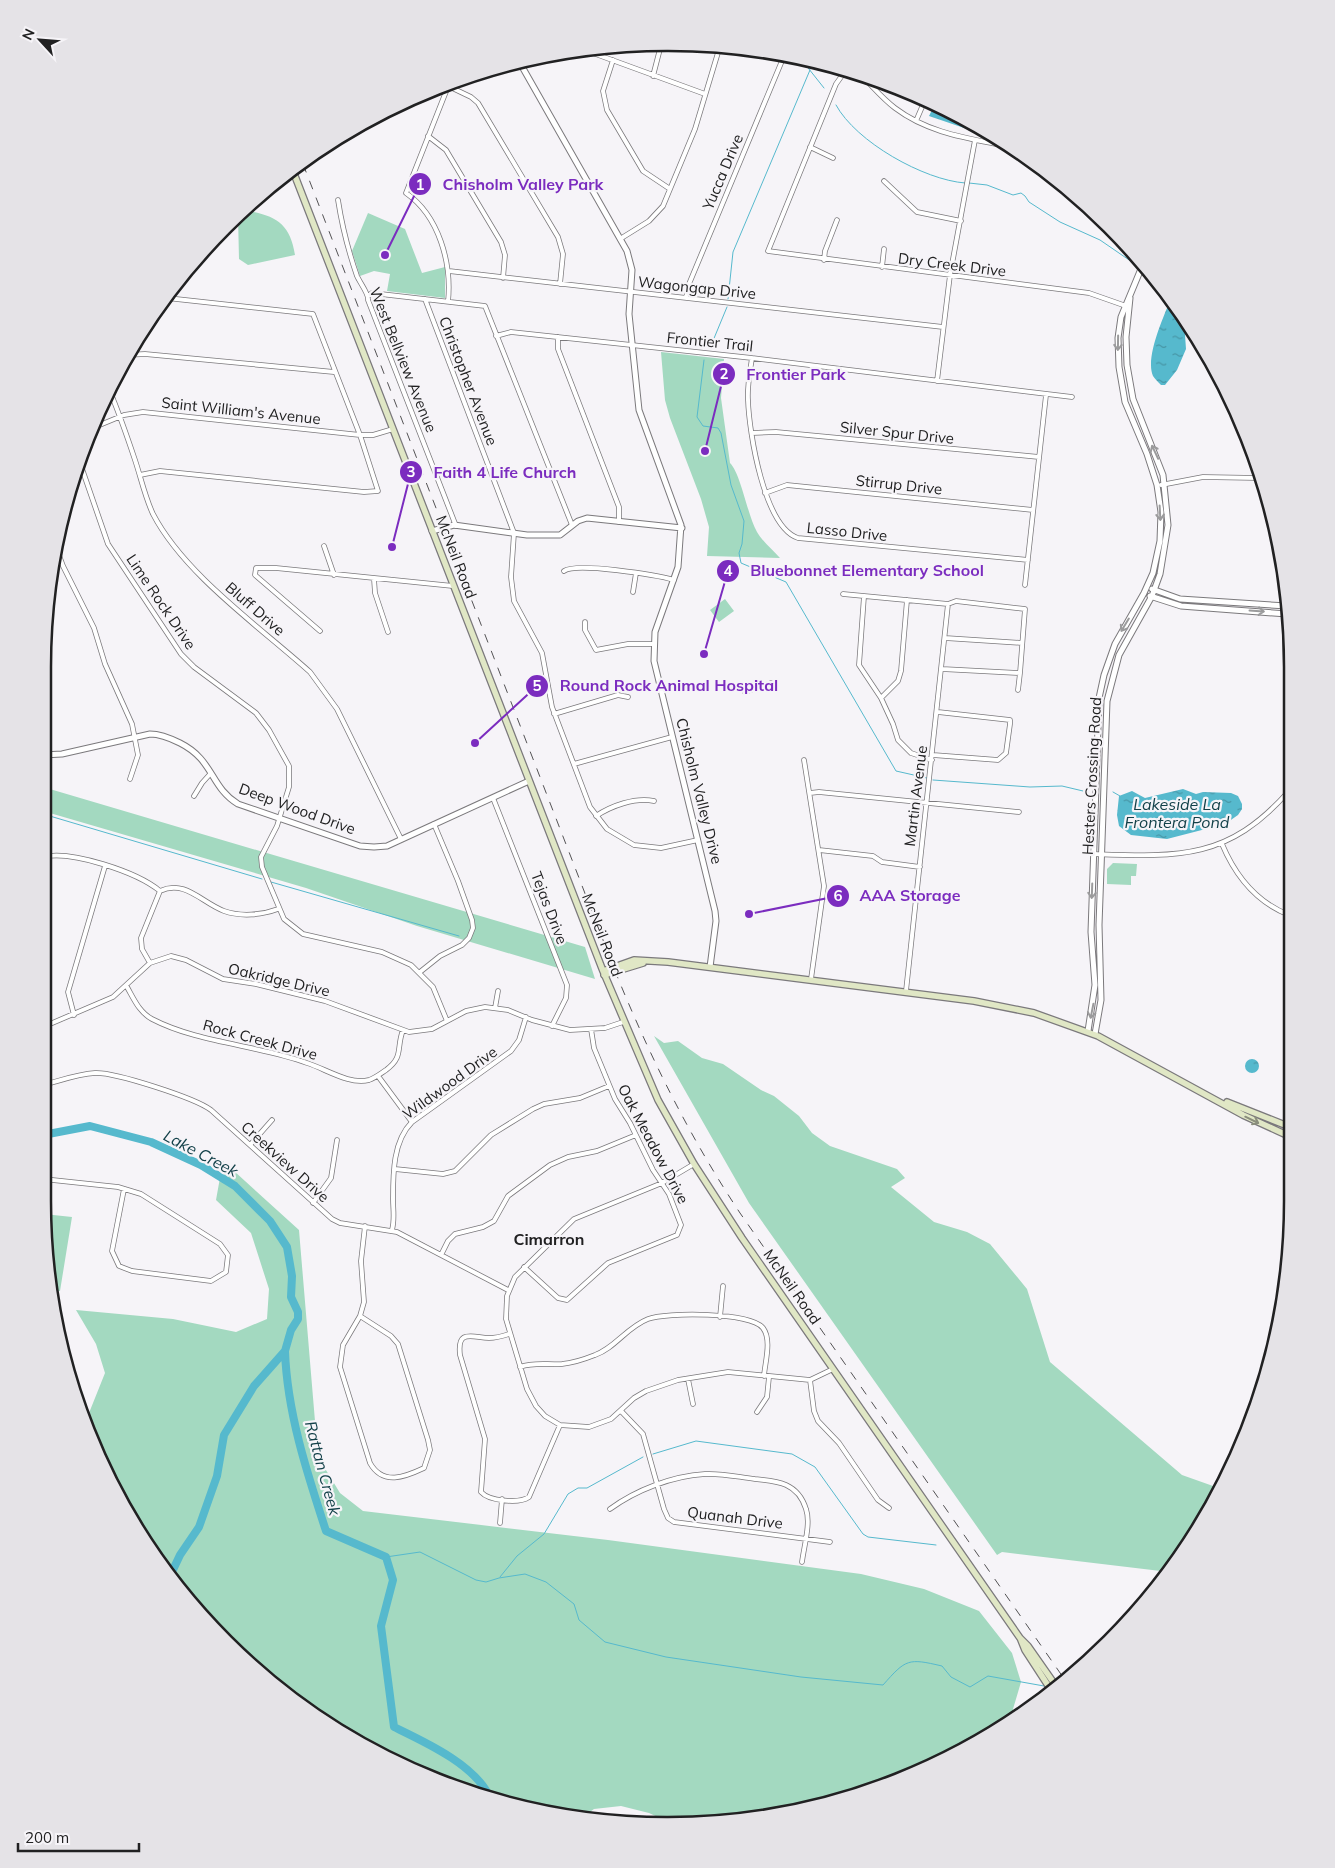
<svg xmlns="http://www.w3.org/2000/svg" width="1335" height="1868" font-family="Mulish,sans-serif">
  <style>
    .green { fill: #a3d9c0 }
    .water { fill: url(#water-ripples) }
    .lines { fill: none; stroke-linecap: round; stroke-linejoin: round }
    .stream { stroke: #56b9cd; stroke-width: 1 }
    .river { stroke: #56b9cd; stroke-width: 8 }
    .minor-casing { stroke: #7b797c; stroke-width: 5.5 }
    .tertiary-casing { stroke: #7b797c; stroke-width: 7 }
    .secondary-casing { stroke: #7b797c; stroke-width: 8 }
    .minor { stroke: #fff; stroke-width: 4 }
    .tertiary { stroke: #fff; stroke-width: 5 }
    .secondary { stroke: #e0e7c5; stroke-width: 5.5 }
    .rail { stroke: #545355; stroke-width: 1; stroke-dasharray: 9 9; stroke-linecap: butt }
    .oneway { stroke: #9b9b9c }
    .oneway2 { stroke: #8a8e7c }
    .labels { text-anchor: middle; stroke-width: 4.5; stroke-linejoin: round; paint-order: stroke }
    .street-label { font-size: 15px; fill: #212122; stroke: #f6f4f8 }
    .water-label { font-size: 16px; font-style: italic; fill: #134149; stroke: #f6f4f8 }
    .neighbourhood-label { font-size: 16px; font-weight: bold; fill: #212122; stroke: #f6f4f8 }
    .rim { fill: none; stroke: #212122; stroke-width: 2.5 }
    .leader { fill: none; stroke: #7b2cbf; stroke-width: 2 }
    .callout-dot { fill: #7b2cbf; stroke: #f6f4f8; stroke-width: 2 }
    .mark-label { font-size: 15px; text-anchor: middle; font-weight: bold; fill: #fff }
    .callout-label { font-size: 16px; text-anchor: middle; font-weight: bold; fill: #7b2cbf; stroke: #f6f4f8; stroke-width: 4.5; stroke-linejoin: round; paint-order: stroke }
  </style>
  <defs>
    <pattern id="water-ripples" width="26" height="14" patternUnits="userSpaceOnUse" patternTransform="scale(1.25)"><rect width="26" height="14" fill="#56b9cd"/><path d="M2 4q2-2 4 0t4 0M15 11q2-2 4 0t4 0" fill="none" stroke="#4796a6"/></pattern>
  </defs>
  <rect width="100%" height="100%" fill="#f6f4f8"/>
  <path class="green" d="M 243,210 C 274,215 290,222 295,255 L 248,265 L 239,259 L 238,215 Z
    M 368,213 L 405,229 L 422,273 L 445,267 L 445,298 L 387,291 L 390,274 L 374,271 L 360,276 L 352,251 Z
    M 661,352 L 724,359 L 721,398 L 730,463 C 741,474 747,514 757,532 C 762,541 773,550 780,558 L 707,556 L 709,527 L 701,499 L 670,418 L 665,400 Z
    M 725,599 L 734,611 L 719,622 L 710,610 Z
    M 43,787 L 585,947 L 595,979 L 417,926 L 306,888 L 43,811 Z
    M 1113,863 L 1137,864 L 1136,876 L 1131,876 L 1131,885 L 1107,884 L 1107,869 Z
    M 654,1036 L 664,1043 L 678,1041 L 702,1058 L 723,1064 L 761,1090 L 774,1096 L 799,1116 L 812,1133 L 830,1146 L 897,1169 L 905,1178 L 891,1187 L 934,1222 L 967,1232 L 990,1244 L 1027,1289 L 1050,1362 L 1182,1475 L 1213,1486 L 1220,1491 L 1169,1572 L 1002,1552 L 997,1555 L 749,1203 Z
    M 223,1161 L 299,1230 L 318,1457 L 340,1493 L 363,1511 L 608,1540 L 861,1574 L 924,1589 L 979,1611 L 1012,1653 L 1021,1682 L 1013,1709 L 1014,1714 L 944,1761 L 830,1804 L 749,1820 L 664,1820 L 649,1813 L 621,1806 L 594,1809 L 580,1819 L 505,1804 L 391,1761 L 255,1670 L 148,1547 L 90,1440 L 85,1423 L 105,1373 L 96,1344 L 76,1310 L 173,1319 L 236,1332 L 267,1319 L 269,1289 L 251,1233 L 216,1200 Z
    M 44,1214 L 72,1217 L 60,1291 L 55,1291 Z"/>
  <path class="water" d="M 935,104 L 953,113 L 967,129 L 929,116 Z
    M 1170,301 L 1184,321 L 1186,349 L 1177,370 L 1165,385 L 1161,385 C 1158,382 1155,379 1153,376 C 1145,358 1163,318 1170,301 Z
    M 1183,789 L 1196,794 L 1203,792 L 1231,793 L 1238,796 L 1242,804 L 1242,809 L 1238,815 L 1225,824 L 1167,839 L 1131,835 L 1119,826 L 1117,815 L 1119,796 L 1132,791 L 1145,798 Z
    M1245 1066a7 7 0 1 1 14 0a7 7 0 1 1-14 0Z"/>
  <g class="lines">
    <path class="stream" d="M 801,59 L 824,88
      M 836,105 C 856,142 924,180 965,183
      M 969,183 L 987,185 L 1013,195 L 1021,193 L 1025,196 L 1029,202 L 1060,222 L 1100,240 L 1135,264
      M 728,299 L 733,252 L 810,70
      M 710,348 L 727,307
      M 704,360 L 697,417 L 703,426 L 718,428 L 721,433 L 731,485 L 744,521 L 742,544 L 739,553 L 741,563 L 786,582 L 896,771 L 927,778
      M 933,780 L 1030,787 L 1062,786 L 1083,791
      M 1113,792 L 1120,796
      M 43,814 L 262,879
      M 271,882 L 459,936
      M 653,1454 L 696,1441 L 792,1454 L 815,1467 L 863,1534 L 868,1537 L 936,1545
      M 386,1557 L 420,1552 L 476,1580 L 486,1582 L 499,1578 L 525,1574 L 546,1582 L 574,1604 L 579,1620 L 605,1642 L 666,1657 L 801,1677 L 883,1685 C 906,1659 908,1658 942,1666 L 951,1677 L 970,1687 L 988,1676 L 1044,1686
      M 500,1577 L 517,1556 L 544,1534 L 568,1494 L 578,1488 L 587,1488 L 643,1457
      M 1057,1680 L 1079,1671"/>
    <path class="river" d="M 43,1135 L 90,1126 L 151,1142 L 201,1165 L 235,1186 L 270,1221 L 287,1247 L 292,1276 L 291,1297 L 298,1312 L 298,1319 L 291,1330 L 285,1351 L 254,1386 L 224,1435 L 217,1476 L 199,1527 L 180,1555 L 171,1574
      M 285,1351 C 287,1412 307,1473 326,1531 L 386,1557 L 393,1580 L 381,1626 L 394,1727 C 425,1742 476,1765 490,1798"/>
    <g class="minor-casing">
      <path id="minor" d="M 582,49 L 705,94
        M 613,60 L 603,91 L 607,110 L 643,171 L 670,189
        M 846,70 L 836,84 L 768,251 L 1089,293 L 1126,306
        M 653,76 L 661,45
        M 862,76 C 873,87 883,99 895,108 C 928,133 967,138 1006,146
        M 448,86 L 471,97 L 478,103 L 558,237 L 563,254 L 560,284
        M 916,121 L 925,100
        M 428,136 L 446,150 L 501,242 L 505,255 L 503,278
        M 810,147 L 833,158
        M 884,181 L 917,212 L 961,221
        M 338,200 C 342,226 348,250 357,276 C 360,283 369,294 368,300 L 456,526
        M 620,239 L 649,221 L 663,206 L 695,129 L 720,46
        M 824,260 L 825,251 L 837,220
        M 882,267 L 884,249
        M 449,271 L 943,327
        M 368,296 L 372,293 L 485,306 L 572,525
        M 686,298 L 689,284 L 784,56
        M 425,299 L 514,533 L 511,577 L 514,601 L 542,653 L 552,707 L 590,807 L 607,829 L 634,845 L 661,848 L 698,840
        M 448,302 C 452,263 439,216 406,193 L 449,84
        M 496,336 L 511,332 L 752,358 L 1072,397
        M 558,337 L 558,349 L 619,507 L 619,522
        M 126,355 L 145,354 L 334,372
        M 752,358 C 750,372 747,386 748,400 C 749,432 764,527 798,538 L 1028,560
        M 937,381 L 950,275 L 975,140
        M 109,389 C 119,413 127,436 135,460 C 141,478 145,497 153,514 C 184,574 260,627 310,672 L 337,709 L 401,839
        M 90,429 L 124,415 L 143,412 L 360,435 L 373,435 L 393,429
        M 752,433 L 776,432 L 1039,457
        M 80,463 L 108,544 L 181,654 L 194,667 L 256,713 L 269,730 L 289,766 L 289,787 L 277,826 L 261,857 L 262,867 L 284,919 L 303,934 L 382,952 L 411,965 L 433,987 L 447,1021
        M 140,475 L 160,471 L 364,492 L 378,491 L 360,435 L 313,314 L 167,298
        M 1161,485 L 1203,477 L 1258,478
        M 765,493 L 787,485 L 1033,510
        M 55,545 L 63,566 L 94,628 L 105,664 L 132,724 L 138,755 L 130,779
        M 324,546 L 334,575
        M 564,571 C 576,562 657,575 674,580
        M 374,579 L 375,593 L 388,632
        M 1025,585 L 1046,395
        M 633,592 L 636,573
        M 843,594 L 948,604 L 956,601 L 1025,609 L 1020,673
        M 864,596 L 859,665 L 881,698 L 893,724 L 898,740 L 911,753 L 932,760
        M 585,622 L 585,630 L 596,650 L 628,644 L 653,644
        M 320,631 L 255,575 L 256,568 L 276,568 L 453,586
        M 945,638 L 1022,643
        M 942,669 L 1020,673 L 1018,690
        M 745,692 L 771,683
        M 881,698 L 898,681 L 901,671 L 907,600
        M 554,714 L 618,695 L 628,697
        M 933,755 L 998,760 L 1006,753 L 1010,724 L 1010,720 L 938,712
        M 804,760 L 824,886 L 811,979
        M 574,764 L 672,737
        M 810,793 L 819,792 L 1019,812
        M 194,796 L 202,783 L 211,773
        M 493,798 L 567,985 L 566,998 L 552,1026
        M 596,816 C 611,806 635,797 654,801
        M 1222,844 C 1235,875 1256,902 1289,915
        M 819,850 L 873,856 L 882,862 L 920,867
        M 1094,854 C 1178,857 1228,860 1288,792
        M 43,857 C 71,850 137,872 160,891
        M 160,891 C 185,879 202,903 224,911 C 241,917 262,915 278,909
        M 150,963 L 142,949 L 141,938 L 160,891
        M 420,972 L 440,956 L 462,945 L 469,938 L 473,928 L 472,920 L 458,881 L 434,824
        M 127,987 C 134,999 139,1012 152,1019 C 198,1043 258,1045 307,1063 C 326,1069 349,1085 369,1080 C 375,1078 380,1074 386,1070 C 404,1057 396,1048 403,1030
        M 906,991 L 948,604
        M 495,1008 L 498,991
        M 74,1015 L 68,992 L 105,866
        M 43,1027 L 113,997 L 150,963 L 171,956 L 186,960 L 223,979 L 256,984 L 325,1001 L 409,1032 L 432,1029 L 466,1011 L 485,1007 L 508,1010 L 532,1020 L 570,1030 L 605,1028 L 623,1022
        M 378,1076 L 412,1122
        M 43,1085 C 59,1081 77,1074 95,1073 C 115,1072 195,1098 211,1110 L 332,1219 L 340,1223 L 397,1232 L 508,1290
        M 250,1145 L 272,1120
        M 694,1164 L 662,1183 L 574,1219 L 515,1277 L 507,1296 L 506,1319 L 527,1389 L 536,1406 L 545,1416 L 560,1425 L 589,1427 L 611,1419 L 634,1398 L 646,1391 L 678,1380 L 728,1372 L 810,1380 L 833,1369
        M 395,1169 L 443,1174 L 455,1171 L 491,1135 L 533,1109 L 544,1104 L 580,1098 L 609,1086
        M 43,1179 L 118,1187 L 141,1194 L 220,1244 L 228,1255 L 226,1272 L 211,1281 L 132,1271 L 119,1266 L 112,1251 L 124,1189
        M 313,1203 L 331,1178 L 337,1140
        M 392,1230 C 395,1219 393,1210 393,1199 C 393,1173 393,1141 412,1122 L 511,1051 L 519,1040 L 526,1017
        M 441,1255 L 448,1241 L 455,1234 L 483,1227 L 494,1221 L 508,1196 L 550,1165 L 568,1157 L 597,1151 L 636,1135
        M 524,1267 L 558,1298 L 567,1300 L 608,1263 L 677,1235 L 681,1225 L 669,1194 L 653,1170 L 630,1123 L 615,1099 L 594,1048 L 591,1029
        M 360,1316 L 391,1336 L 398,1344 L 428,1440 L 430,1450 L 424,1468 C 405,1477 383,1486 370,1463 L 340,1367 L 343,1345 L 360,1316 L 364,1302 L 361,1261 L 365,1226
        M 720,1317 L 723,1286
        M 509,1334 C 503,1336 496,1338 489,1338 C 471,1337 457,1329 460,1355 L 485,1439 L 481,1492 C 489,1501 519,1504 529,1497 L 560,1425
        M 520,1367 C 534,1362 547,1365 562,1364 C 572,1363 585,1359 595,1355 C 615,1348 627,1327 648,1319 C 666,1312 751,1312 763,1328 C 772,1340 765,1362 764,1376
        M 688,1379 L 693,1404
        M 810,1380 L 814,1411 L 818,1421 L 839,1443 L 878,1500 L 889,1508
        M 621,1411 L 643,1434 L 664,1509 L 668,1518 L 674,1522 L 830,1542
        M 757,1412 L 767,1397 L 769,1377
        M 610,1509 C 636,1490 672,1476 705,1474 C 722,1473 738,1477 755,1479 C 778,1481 798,1483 806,1509 C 811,1523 804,1546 802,1562
        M 500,1523 L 502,1499"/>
    </g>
    <g class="tertiary-casing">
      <path id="tertiary" d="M 520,63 L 627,251 L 632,270 L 629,314 L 639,410 L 681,525 L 678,567 L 655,632 L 654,661 L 715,911 L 716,921 L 710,967
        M 432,531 L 454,525 L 527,535 L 560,535 L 578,521 L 587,518 L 682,528
        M 1152,589 L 1180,599 L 1287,606
        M 1150,596 L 1181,606 L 1287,614
        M 43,755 L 62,754 L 150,734 C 161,734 170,738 180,743 C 214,760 210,787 238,804 L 360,846 L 374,847 L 387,846 L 529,781
        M 1088,1031 L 1095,985 L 1091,932 L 1099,698 L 1104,675 L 1115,644 L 1144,593 L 1153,573 L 1160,541 L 1161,512 L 1157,485 L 1147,454 L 1125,402 L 1119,367 L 1118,338 L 1121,317 L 1143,264
        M 1095,1034 L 1101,1000 L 1099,925 L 1107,701 L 1119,655 L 1152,596 L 1160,574 L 1168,525 L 1163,475 L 1133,399 L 1127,365 L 1126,337 L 1130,298"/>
    </g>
    <g class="secondary-casing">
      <path id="secondary" d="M 293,171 L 603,971 L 658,1100 L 694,1164 L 742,1238 L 1020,1638 L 1028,1646 L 1056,1686
        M 603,971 L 634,960 L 668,962 L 974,1001 L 1034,1013 L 1098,1036 L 1243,1115 L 1291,1137
        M 604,975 L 643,963
        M 1227,1102 L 1290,1127
        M 1021,1640 L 1025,1650 L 1051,1690"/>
    </g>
    <use href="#minor" class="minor"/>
    <use href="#tertiary" class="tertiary"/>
    <use href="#secondary" class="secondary"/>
    <path class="rail" d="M 303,164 L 615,971 C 650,1057 689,1136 740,1213 L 1065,1680"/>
  </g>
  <defs><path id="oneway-shaft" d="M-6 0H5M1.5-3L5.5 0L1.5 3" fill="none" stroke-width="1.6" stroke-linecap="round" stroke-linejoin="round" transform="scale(1.25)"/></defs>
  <g class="oneway">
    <use href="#oneway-shaft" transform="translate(1118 343) rotate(91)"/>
    <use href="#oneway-shaft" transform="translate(1155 452) rotate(-115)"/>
    <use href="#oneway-shaft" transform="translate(1160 513) rotate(87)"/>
    <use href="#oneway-shaft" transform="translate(1257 611) rotate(4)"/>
    <use href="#oneway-shaft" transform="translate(1125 625) rotate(121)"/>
    <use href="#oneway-shaft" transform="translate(1092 891) rotate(92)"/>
    <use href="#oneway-shaft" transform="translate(1092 1011) rotate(101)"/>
  </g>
  <use class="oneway2" href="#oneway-shaft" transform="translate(1252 1120) rotate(26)"/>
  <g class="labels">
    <g class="street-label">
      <text transform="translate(723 172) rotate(-67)" y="5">Yucca Drive</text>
      <text transform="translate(952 265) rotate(7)" y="5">Dry Creek Drive</text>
      <text transform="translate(697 288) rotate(6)" y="5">Wagongap Drive</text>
      <text transform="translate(710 342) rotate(6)" y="5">Frontier Trail</text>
      <text transform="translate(403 360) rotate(68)" y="5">West Bellview Avenue</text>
      <text transform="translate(468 381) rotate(69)" y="5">Christopher Avenue</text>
      <text transform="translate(241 411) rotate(6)" y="5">Saint William's Avenue</text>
      <text transform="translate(897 433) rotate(6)" y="5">Silver Spur Drive</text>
      <text transform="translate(899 485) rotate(6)" y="5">Stirrup Drive</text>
      <text transform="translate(847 532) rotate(6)" y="5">Lasso Drive</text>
      <text transform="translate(456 557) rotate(69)" y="5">McNeil Road</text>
      <text transform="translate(161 602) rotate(56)" y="5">Lime Rock Drive</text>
      <text transform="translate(255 609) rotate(41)" y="5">Bluff Drive</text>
      <text transform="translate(1092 776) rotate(-87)" y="5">Hesters Crossing Road</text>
      <text transform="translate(699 791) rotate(76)" y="5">Chisholm Valley Drive</text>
      <text transform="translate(916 796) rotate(-83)" y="5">Martin Avenue</text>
      <text transform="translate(297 809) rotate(20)" y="5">Deep Wood Drive</text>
      <text transform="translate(549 908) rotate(69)" y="5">Tejas Drive</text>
      <text transform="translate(602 935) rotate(69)" y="5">McNeil Road</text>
      <text transform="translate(279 980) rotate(13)" y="5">Oakridge Drive</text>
      <text transform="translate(260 1040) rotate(15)" y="5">Rock Creek Drive</text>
      <text transform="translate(450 1083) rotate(-36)" y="5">Wildwood Drive</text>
      <text transform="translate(653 1144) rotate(62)" y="5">Oak Meadow Drive</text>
      <text transform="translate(285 1162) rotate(42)" y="5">Creekview Drive</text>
      <text transform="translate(792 1287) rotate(55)" y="5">McNeil Road</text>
      <text transform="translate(735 1518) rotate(7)" y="5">Quanah Drive</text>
    </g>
    <g class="water-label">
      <text x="1177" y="810">Lakeside La<tspan x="1177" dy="18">Frontera Pond</tspan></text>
      <text transform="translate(201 1153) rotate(28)" y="6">Lake Creek</text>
      <text transform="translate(323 1468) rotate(75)" y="6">Rattan Creek</text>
    </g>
    <g class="neighbourhood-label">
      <text x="549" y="1245">Cimarron</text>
    </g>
  </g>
  <path d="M0 0H1335V1868H0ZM667 51H668A616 616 0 0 1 1284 667V1201A616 616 0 0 1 668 1817H667A616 616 0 0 1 51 1201V667A616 616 0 0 1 667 51Z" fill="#e5e3e7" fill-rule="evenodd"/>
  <path class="rim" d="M667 51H668A616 616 0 0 1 1284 667V1201A616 616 0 0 1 668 1817H667A616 616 0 0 1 51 1201V667A616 616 0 0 1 667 51Z"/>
  <path class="leader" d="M385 255L420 184M705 451L724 374M392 547L411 472M704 654L728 571M475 743L537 686M749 914L838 896"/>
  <g class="callout-dot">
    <circle cx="385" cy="255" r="5"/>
    <circle cx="705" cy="451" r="5"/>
    <circle cx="392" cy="547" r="5"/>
    <circle cx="704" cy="654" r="5"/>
    <circle cx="475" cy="743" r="5"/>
    <circle cx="749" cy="914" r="5"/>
    <circle cx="420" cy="184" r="12"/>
    <circle cx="724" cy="374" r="12"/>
    <circle cx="411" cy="472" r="12"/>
    <circle cx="728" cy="571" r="12"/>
    <circle cx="537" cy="686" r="12"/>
    <circle cx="838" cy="896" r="12"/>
  </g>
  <g class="mark-label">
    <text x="420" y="190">1</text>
    <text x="724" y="379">2</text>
    <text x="411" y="477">3</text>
    <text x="728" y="576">4</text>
    <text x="537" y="691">5</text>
    <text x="838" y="901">6</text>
  </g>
  <g class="callout-label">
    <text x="523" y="190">Chisholm Valley Park</text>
    <text x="796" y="380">Frontier Park</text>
    <text x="505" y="478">Faith 4 Life Church</text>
    <text x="867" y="576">Bluebonnet Elementary School</text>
    <text x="669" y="691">Round Rock Animal Hospital</text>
    <text x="910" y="901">AAA Storage</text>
  </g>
  <g transform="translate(40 40) rotate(296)" stroke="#f6f4f8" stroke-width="4" paint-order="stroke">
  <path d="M0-4L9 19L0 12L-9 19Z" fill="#212122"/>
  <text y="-8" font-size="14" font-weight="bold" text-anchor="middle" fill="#212122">N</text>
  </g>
  <path d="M18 1843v8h121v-8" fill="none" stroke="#212122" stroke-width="2.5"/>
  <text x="25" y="1843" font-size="15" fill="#212122" stroke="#f6f4f8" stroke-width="4" paint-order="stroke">200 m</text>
</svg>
